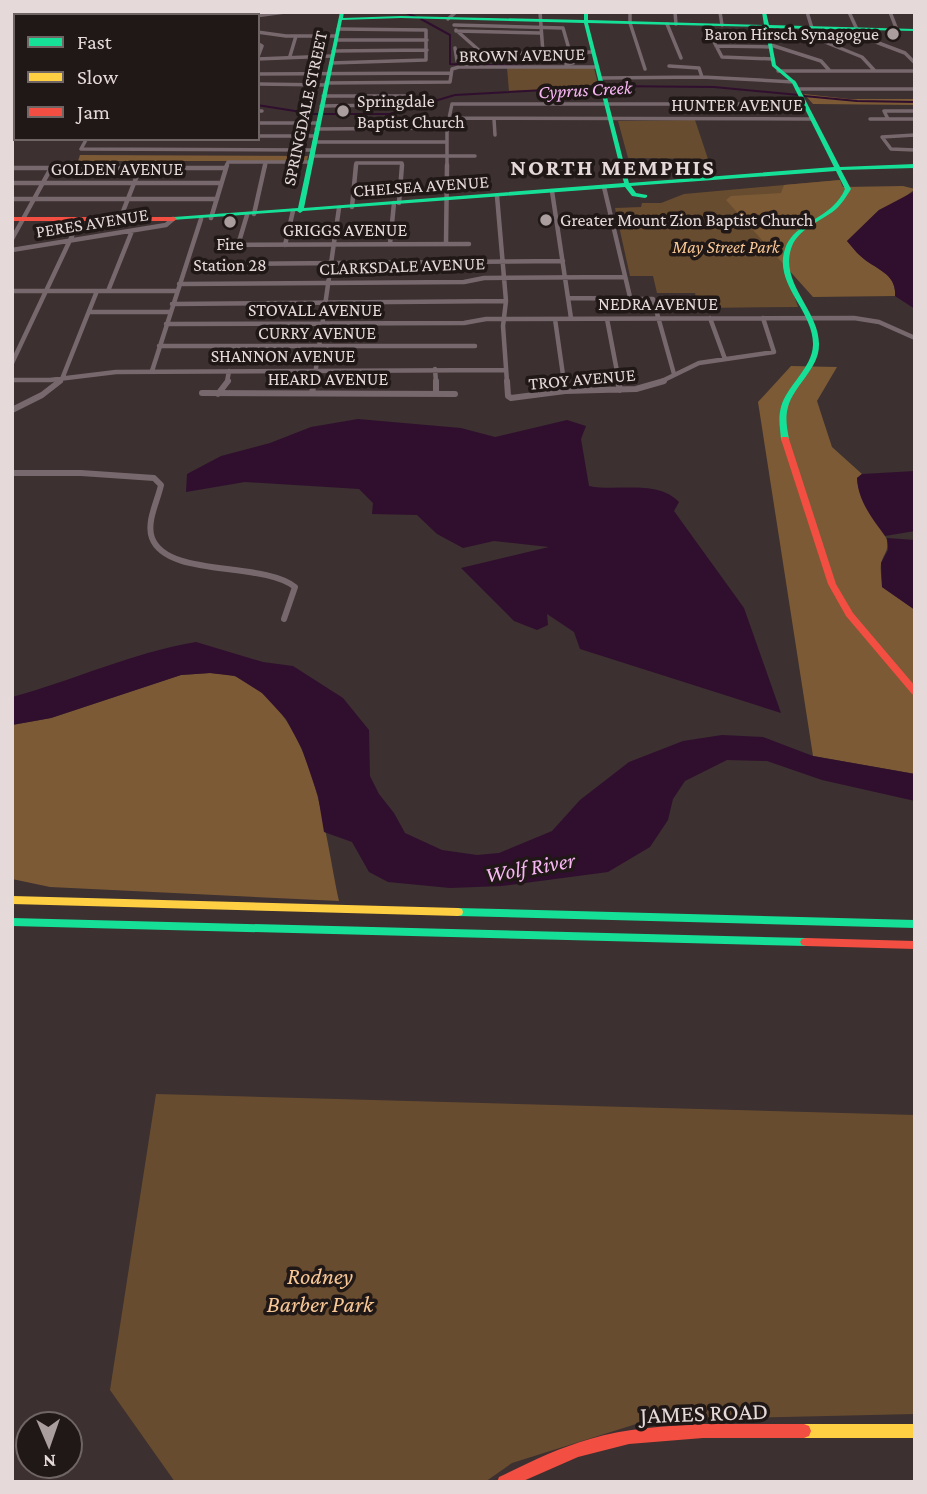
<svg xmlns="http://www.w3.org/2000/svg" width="927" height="1494" font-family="'Crimson Pro',serif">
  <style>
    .green { fill: #684c2f }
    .forest { fill: #7c5a35 }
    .water { fill: #300f2e }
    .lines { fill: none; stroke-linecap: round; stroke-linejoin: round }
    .stream { stroke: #300f2e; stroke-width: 2 }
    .street-far2 { stroke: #77686d; stroke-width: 3.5 }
    .street-far1 { stroke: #77686d; stroke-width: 4.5 }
    .street { stroke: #77686d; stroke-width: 6 }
    .fast { fill: #16e098; fill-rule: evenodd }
    .slow { fill: #ffcf43; fill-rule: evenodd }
    .jam { fill: #f24e42; fill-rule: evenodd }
    .poi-dot { fill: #aa9e9e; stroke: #201717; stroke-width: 2.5 }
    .labels { text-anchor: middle; stroke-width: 7; stroke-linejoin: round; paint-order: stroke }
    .far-poi-label { font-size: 18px; fill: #e6d9d9; stroke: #201717; text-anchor: start }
    .far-street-label { font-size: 18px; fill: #e6d9d9; stroke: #201717 }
    .far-park-label { font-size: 18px; font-style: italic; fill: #f7c795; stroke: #201717 }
    .far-water-label { font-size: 19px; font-style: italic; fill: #f7b7f3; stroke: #201717 }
    .far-district-label { font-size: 23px; font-weight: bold; letter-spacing: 2px; fill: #e6d9d9; stroke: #201717 }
    .water-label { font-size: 23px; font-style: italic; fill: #f7b7f3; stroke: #201717 }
    .near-park-label { font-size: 24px; font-style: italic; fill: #f7c795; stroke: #201717 }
    .near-street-label { font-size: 24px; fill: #e6d9d9; stroke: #201717 }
  </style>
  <rect width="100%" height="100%" fill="#3c3030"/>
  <path class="green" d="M 507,68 L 594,68 L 598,84 L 564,89 L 509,91 Z
    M 695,120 L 708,159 L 628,158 L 618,121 Z
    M 840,180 L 781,256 L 798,307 L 698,308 L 695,293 L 657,293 L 653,276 L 630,276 L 615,208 L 641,207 L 642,203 L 661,203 L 684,194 Z
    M 156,1094 L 915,1115 L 915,1414 L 649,1420 L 512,1463 L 485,1482 L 175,1482 L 110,1390 Z"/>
  <path class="forest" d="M 804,94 L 849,99 L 915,99 L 915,105 L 813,104 Z
    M 80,155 L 308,156 L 307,161 L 78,161 Z
    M 840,180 L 843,187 L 903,186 L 915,189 L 901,200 L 879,210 L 847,241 C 853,247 858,254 864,259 C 878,270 897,275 895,296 L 813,297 L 726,200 L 731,196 L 781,193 L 784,185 Z
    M 791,366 L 837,367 L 817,401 L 832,447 L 862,474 L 857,478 C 859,504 877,515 886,538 C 891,549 883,554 881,564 C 880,571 882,580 882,587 L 915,610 L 915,774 L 813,756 L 758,402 Z
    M 210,673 C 218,674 230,674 237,677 C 315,713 323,827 339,901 L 50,887 L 12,879 L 12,725 L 51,718 L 181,675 Z"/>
  <path class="water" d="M 915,191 L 915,309 L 895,296 C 897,275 878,270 864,259 C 857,254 852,247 847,241 L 879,210 Z
    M 358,419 L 461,428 L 495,437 L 567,420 L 586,426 L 581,439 L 589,486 C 617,492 657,479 679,502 L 674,511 L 744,608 L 781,713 L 580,649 L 574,632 L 547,614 L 548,625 L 537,630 L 514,621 L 461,568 L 549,547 L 494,541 L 463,548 L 437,534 L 417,515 L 372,514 L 373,503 L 359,489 L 245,482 L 186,492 L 187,474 L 221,456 L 270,443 L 311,427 Z
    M 915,471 L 915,531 L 885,536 C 872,518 858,501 857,478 L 862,474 Z
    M 887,538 L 915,540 L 915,610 L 882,587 L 881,563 L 888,550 Z
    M 196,642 L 263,662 L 293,666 L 343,698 L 369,730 L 370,776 L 379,794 L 394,813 L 405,833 L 442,850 L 477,855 L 499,853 L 552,831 L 580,800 L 629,762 L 683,741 L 722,735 L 763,737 L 813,756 L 915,774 L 915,801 L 822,780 L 767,761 L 727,760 L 685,781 L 673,799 L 668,820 L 650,847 L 608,872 L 502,886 L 450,888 L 388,882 L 369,872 L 352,842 L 324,832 L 318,796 L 302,749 L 286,719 L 262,693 L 235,676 L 210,673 L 181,675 L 51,718 L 12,725 L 12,697 C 75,680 131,653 196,642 Z"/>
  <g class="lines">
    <path class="stream" d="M 404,12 L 416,17
      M 421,19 L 450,35 L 450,64 L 522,66
      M 12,36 L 16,37
      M 605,86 L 714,87 L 799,95
      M 804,96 L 857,101 L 915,102
      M 257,105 L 314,114 L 390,114 L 455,95 L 600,87"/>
    <path class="street-far2" d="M 540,12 L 543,53
      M 630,12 L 630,23 L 645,69
      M 675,12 L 676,24
      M 720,12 L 722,25
      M 807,12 L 815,38 L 862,57 L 875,71
      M 849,12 L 860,36 L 905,53 L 915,63
      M 890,12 L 897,30
      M 68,16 L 71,12
      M 104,16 L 106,12
      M 141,16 L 142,12
      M 177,16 L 178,12
      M 212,16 L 214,12
      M 247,16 L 249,12
      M 255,16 L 285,12
      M 12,17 L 16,17
      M 448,19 L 456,12
      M 667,24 L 681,58
      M 454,25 L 563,28 L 573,63 L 566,64
      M 12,27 L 16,28
      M 456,30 L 482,53 L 484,63
      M 456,31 L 540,33
      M 257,32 L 286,36 L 336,36
      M 769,37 L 712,38 L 722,57 L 773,59
      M 336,40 L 427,40
      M 257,43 L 262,46 L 257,59
      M 771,45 L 821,61 L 830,71
      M 716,46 L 771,47
      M 455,48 L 457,61 L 467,64
      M 333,51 L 427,50
      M 456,54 L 593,52
      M 290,56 L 296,36
      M 257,59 L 332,56
      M 331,63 L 426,60 L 426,30 L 338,29
      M 669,66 L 699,68 L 702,77
      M 778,71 L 915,71
      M 257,74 L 451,73
      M 12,78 L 16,78
      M 600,78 L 702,77 L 794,82
      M 326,83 L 450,82 L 452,69 L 459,67 L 597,67
      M 258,84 L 326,85
      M 797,89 L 915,89
      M 12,90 L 16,90
      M 323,96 L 406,96
      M 12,100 L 16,100
      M 321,106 L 383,105 L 406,96
      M 12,111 L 16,111
      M 257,111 L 262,111
      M 450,118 L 813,119
      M 494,119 L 495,135
      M 870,119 L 915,119
      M 888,119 L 884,111 L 915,111
      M 12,123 L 16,123
      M 257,123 L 318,123
      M 316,129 L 447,128
      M 915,135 L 882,137 L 891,149 L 915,150
      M 12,136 L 16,136
      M 257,136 L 315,136
      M 87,138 L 81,149 L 312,150
      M 314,142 L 447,142
      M 311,156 L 475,156
      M 226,167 L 228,162 L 309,162
      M 265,167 L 266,162
      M 356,167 L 356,163 L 402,163 L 402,167
      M 447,167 L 447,128 L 452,104 L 805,104"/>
    <path class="street-far1" d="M 12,168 L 226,168
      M 12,183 L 221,183
      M 604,187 L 630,297
      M 552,191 L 571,318
      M 497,196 L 506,301 L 503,326 L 507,382
      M 12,199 L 217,199
      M 399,203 L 402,165
      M 352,207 L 356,165
      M 254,214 L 265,165
      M 211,218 L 227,165
      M 120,219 L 140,168
      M 12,239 L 51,168
      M 390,244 L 394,203
      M 446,244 L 447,165
      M 222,245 L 469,244
      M 238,245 L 247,215
      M 285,245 L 293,211
      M 12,250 L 166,225 L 173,219
      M 214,264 L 563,261
      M 179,284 L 464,282 L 484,278 L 625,277
      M 12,291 L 177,291
      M 108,291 L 132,231
      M 568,298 L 653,299 L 674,374
      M 172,304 L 506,301
      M 89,312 L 170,312
      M 710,318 L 725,359
      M 555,319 L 564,382
      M 607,319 L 619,382
      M 166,324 L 464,323 L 486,319 L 854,318 L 879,322 L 915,338
      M 159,346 L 475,346
      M 12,363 L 80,219
      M 435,369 L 436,382
      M 152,371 L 201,219
      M 12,380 L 50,380 L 116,372 L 506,370
      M 58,382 L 62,379 L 97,291
      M 227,382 L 229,371
      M 314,382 L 339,208
      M 660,382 L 699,363 L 774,352 L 763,318"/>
    <path class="street" d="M 436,381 L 436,392
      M 507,381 L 508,396 L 511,398 L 565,391 L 636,389 L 664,381
      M 564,381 L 565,391
      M 618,381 L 620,390
      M 202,393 L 455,394
      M 312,393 L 314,381
      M 218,394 L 228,381
      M 12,410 L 42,395 L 60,381
      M 12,473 L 81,473 L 154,478 L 161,485 C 158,500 146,522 152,538 C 167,578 262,561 295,587 L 284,619"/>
    <path class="fast" d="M 48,12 L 52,12 L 50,16 L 46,16 Z
      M 340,12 L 344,12 L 343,18 L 401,16 L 584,20 L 584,12 L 588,12 L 588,20 L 764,25 L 762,12 L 766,12 L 769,25 L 915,29 L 915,31 L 769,28 L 776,65 L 796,82 L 840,167 L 915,164 L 915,168 L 841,170 L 851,189 C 846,197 842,204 835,210 C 820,222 797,229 791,249 C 780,284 820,311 819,345 C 819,369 794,385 788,407 C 785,418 787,428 789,439 L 788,441 L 782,441 L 781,439 C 780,428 778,418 781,407 C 787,385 812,369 813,345 C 814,311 773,284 785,249 C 792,227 817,221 833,206 C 838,201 842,196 845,189 L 836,171 L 631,186 L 636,193 L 647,195 L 647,197 L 645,198 L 632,196 L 625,187 L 303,211 L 300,213 L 297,211 L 172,220 L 171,219 L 174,217 L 298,208 ZM 401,18 L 584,23 L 624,183 L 304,208 L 342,20 ZM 588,23 L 765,27 L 772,66 L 792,83 L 834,167 L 629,183 Z
      M 14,63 L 16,63 L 16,67 L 12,70 L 12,66 Z
      M 458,908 L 915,920 L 915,928 L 458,916 L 454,915 L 453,912 L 454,909 Z
      M 12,918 L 806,938 L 810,939 L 812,942 L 810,945 L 806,946 L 12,926 Z"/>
    <path class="slow" d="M 12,896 L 458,908 L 462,909 L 463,912 L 462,915 L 458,916 L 12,904 Z
      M 804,1424 L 915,1424 L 915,1438 L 804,1438 L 799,1436 L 797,1431 L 799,1426 Z"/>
    <path class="jam" d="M 12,217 L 174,217 L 177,219 L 174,221 L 12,221 Z
      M 782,437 L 788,437 L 789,439 L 836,584 L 853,613 L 915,686 L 915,695 L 912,694 L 846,616 L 828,584 L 781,439 Z
      M 806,938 L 915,941 L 915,949 L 806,946 L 802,945 L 800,942 L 802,939 Z
      M 703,1424 L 804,1424 L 809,1426 L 811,1431 L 809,1436 L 804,1438 L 703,1438 L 629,1444 L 578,1457 L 521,1482 L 497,1482 L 499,1477 C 528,1463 558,1448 590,1439 C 626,1428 665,1426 703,1424 Z"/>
  </g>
  <g class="poi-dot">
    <circle cx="893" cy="34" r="7"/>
    <circle cx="343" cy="111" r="7"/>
    <circle cx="546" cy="220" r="7"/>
    <circle cx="230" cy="222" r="7"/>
  </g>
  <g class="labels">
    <g class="far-poi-label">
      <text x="879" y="40" text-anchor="end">Baron Hirsch Synagogue</text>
      <text x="357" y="107">Springdale<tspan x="357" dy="21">Baptist Church</tspan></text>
      <text x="560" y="226">Greater Mount Zion Baptist Church</text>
      <text x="230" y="250" text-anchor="middle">Fire<tspan x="230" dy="21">Station 28</tspan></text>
    </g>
    <g class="far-street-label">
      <text transform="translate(522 55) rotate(-1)" y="6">BROWN AVENUE</text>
      <text x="737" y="111">HUNTER AVENUE</text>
      <text transform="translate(305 108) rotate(-78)" y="6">SPRINGDALE STREET</text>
      <text x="117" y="175">GOLDEN AVENUE</text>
      <text transform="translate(421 186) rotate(-4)" y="6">CHELSEA AVENUE</text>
      <text transform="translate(92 223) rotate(-9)" y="6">PERES AVENUE</text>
      <text x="345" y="236">GRIGGS AVENUE</text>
      <text transform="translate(402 266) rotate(-2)" y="6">CLARKSDALE AVENUE</text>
      <text x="658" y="310">NEDRA AVENUE</text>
      <text x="315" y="316">STOVALL AVENUE</text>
      <text x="317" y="339">CURRY AVENUE</text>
      <text x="283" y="362">SHANNON AVENUE</text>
      <text x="328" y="385">HEARD AVENUE</text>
      <text transform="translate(582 379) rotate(-5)" y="6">TROY AVENUE</text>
    </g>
    <g class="far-park-label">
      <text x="726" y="253">May Street Park</text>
    </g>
    <g class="far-water-label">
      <text transform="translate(585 89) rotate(-3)" y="7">Cyprus Creek</text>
    </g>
    <g class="far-district-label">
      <text x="613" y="175">NORTH MEMPHIS</text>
    </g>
    <g class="water-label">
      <text transform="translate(530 867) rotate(-10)" y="8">Wolf River</text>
    </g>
    <g class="near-park-label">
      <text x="320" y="1284">Rodney<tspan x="320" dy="28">Barber Park</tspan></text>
    </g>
    <g class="near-street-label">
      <text transform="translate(704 1413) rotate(-2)" y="8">JAMES ROAD</text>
    </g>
  </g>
  <rect width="927" height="1494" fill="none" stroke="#e6d9d9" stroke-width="28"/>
  <rect x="14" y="14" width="245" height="126" fill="#201717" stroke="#6f6565" stroke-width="2"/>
  <rect x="28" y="37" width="35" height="10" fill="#16e098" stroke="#6f6565" stroke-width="2"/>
  <text x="77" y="49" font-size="21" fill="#e6d9d9">Fast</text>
  <rect x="28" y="72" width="35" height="10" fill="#ffcf43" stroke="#6f6565" stroke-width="2"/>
  <text x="77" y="84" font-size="21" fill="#e6d9d9">Slow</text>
  <rect x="28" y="107" width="35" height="10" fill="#f24e42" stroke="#6f6565" stroke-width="2"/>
  <text x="77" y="119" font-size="21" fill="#e6d9d9">Jam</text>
  <g transform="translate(49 1445) rotate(178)"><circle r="33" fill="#201717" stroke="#6f6565" stroke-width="2"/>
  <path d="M0-5L12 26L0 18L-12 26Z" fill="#aa9e9e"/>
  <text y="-10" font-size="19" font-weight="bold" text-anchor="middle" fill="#e6d9d9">N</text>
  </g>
</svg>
